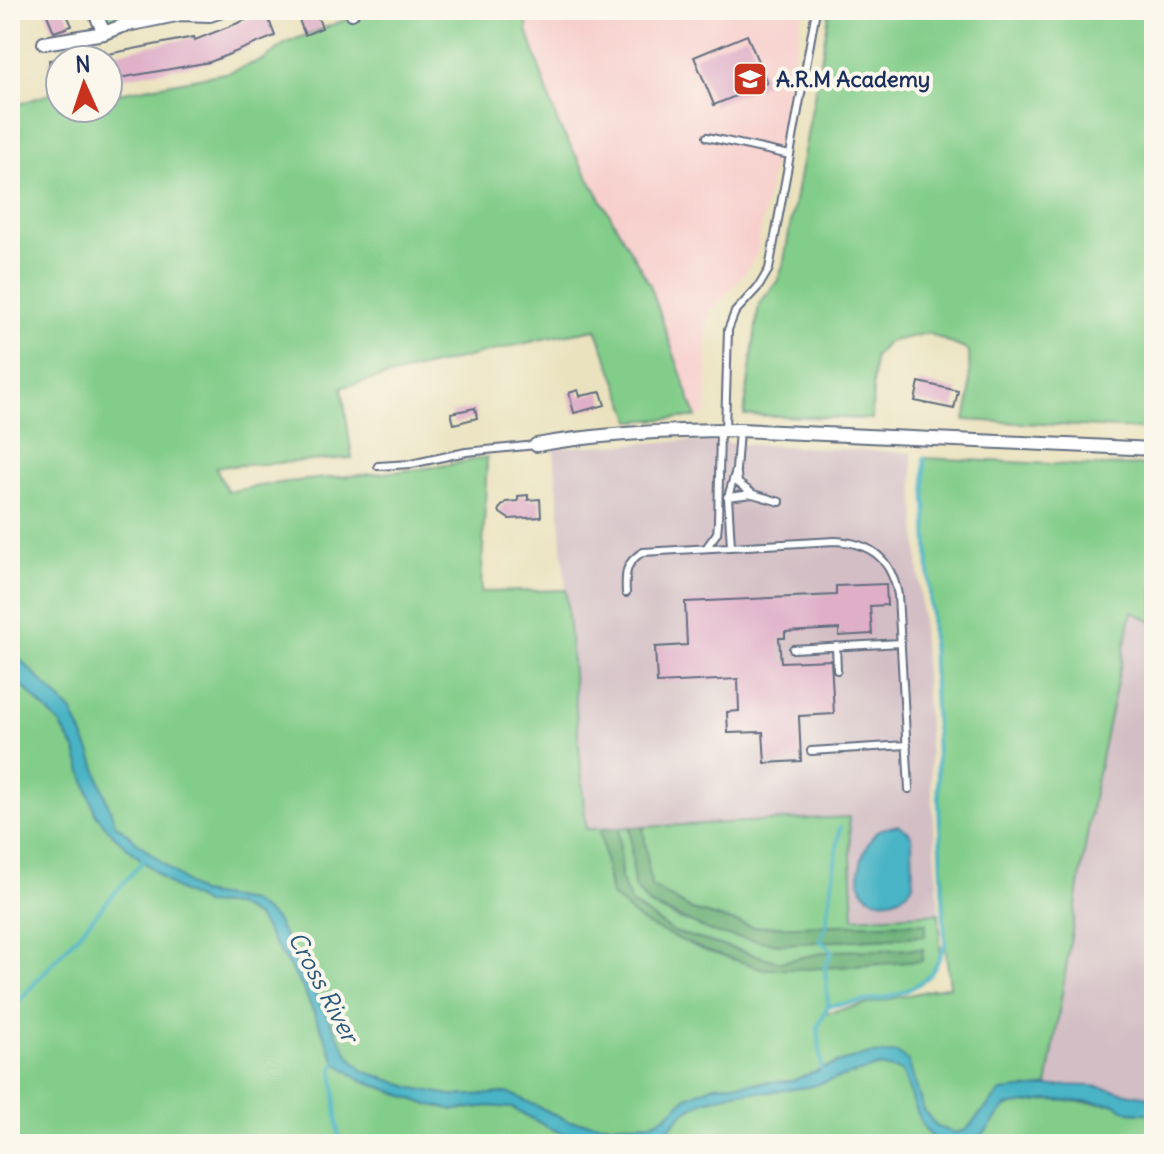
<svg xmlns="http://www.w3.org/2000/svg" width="1164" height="1154" font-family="Delius,sans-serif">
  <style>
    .built { fill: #f7d0ce }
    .industrial { fill: #d2bec4 }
    .green { fill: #83cd8a; stroke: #4f7e74; stroke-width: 2 }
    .forest { fill: #6ab076; stroke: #42706a; stroke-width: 2 }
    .water { fill: #48b4c5; stroke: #327292; stroke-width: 2 }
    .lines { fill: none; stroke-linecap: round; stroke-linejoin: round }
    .stream { stroke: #48b4c5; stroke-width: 4 }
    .building { fill: #dfafc8 }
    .service-casing { stroke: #636e80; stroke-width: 10 }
    .minor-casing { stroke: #636e80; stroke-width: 16 }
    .service { stroke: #fff; stroke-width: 6 }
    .minor { stroke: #fff; stroke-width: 12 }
    .labels { text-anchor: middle; stroke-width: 8; stroke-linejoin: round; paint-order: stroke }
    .poi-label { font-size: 22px; font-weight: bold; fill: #1b2f5e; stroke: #fbf7ec; text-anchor: start }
    .water-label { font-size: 24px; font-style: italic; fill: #28577d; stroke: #fbf7ec }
  </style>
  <rect width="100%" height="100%" fill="#fbf7ec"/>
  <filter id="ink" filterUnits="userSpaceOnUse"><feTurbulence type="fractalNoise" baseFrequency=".0125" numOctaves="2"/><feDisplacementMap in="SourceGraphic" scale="16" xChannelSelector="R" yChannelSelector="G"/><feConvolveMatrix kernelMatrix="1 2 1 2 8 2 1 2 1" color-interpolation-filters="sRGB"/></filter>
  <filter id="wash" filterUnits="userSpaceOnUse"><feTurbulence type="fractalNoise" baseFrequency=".006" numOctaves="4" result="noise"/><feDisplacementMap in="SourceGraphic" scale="32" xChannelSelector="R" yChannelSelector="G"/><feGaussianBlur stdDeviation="1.8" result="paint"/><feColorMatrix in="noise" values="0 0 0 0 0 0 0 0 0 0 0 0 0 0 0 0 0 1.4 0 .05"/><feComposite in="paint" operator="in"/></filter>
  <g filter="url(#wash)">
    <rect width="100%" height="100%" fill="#eae2be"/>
    <path class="built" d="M 527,10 L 803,10 L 756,255 L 745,273 L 711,311 L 707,328 L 706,414 L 696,417 L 650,285 L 558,124 L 527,30 Z"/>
    <path class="industrial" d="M 686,441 L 912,453 L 939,913 L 854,918 L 848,817 L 586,829 L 554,448 Z
      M 1132,610 L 1154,623 L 1154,1097 L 1138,1097 L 1092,1086 L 1047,1087 L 1094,792 Z"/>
    <path class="green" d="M 99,10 L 173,10 L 111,23 L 103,19 Z
      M 370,10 L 527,10 L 527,30 L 558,124 L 650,285 L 696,417 L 632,421 L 596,329 L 547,338 L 342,387 L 352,458 L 215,467 L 228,492 C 313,473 401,478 487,457 L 481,592 L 566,590 L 586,829 L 600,829 L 611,895 L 643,923 L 764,969 L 873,965 L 832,951 L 780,962 L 674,932 L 632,904 L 621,880 L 619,828 L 630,827 L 634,886 L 648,904 L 681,920 L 780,944 L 925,936 L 925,923 L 753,927 L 692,910 L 651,886 L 643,827 L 849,817 L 854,918 L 939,913 C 939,927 942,944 939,958 C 930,998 860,1001 828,1006 L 825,1013 L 950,986 L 945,944 L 924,458 L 1093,466 L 1154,465 L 1154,623 L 1132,611 L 1094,792 L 1047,1087 L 1001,1092 L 966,1130 L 955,1133 L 937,1127 L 924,1111 L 908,1061 L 840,1062 L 792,1081 L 715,1085 L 687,1097 L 665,1117 L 651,1124 L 612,1125 L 568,1121 L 509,1093 L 455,1096 L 413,1088 L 362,1071 L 348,1054 L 250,901 L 199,893 L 114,824 L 91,754 L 72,713 L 10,649 L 10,107 L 52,93 L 60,97 L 60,108 L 108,108 L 108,95 L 230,72 L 264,59 L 286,43 Z
      M 830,10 L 1154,10 L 1154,430 L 965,420 L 970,395 L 969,351 L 928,333 L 888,342 L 874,357 L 872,419 L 744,415 L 759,304 L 777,282 L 783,266 Z
      M 10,673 L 60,724 L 75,749 L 95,813 L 113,835 L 173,887 L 205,904 L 235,905 L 257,917 L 303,988 L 336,1062 L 359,1079 L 426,1104 L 455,1110 L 489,1106 L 513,1108 L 551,1129 L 666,1131 L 682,1114 L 704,1101 L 739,1091 L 768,1092 L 880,1066 L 902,1071 L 922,1125 L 938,1144 L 10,1144 Z
      M 1048,1100 L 1115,1104 L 1129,1112 L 1154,1114 L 1154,1135 L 1087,1144 L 969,1144 L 981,1136 L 1006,1106 Z"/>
    <path class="forest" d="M 630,827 L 643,827 L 651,886 L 692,910 L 753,927 L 926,923 L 925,936 L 780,944 L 717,934 L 649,904 L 634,886 Z
      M 619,828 L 621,880 L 632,904 L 674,932 L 780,962 L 832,951 L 923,949 L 922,961 L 809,969 L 764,969 L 703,950 L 643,923 L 611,895 L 600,829 Z
      M 1154,1135 L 1154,1138 L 1142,1144 L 1088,1144 Z"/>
    <path class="water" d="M 10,649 L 72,712 L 91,754 L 115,824 L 199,893 L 250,901 L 275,919 L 348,1054 L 363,1071 L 413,1088 L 455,1096 L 509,1093 L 568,1121 L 612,1125 L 651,1123 L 665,1117 L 687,1097 L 715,1085 L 792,1081 L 840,1062 L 870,1054 L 897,1053 L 908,1061 L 924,1111 L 937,1127 L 955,1133 L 966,1130 L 1001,1091 C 1031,1088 1061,1084 1091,1086 C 1112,1088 1132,1096 1154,1097 L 1154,1114 L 1129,1112 L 1115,1104 L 1085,1101 L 1048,1100 L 1006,1106 C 978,1140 983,1144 938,1144 L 922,1125 L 902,1071 L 880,1066 L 808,1087 L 768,1092 L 739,1092 L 704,1101 L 682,1114 L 666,1131 L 626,1141 L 569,1135 L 551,1129 L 513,1108 L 489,1106 L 455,1110 L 426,1104 L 359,1079 L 336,1062 L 303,988 L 257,917 L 235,905 L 205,904 L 173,887 L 113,835 L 95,813 L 75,749 L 60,724 L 10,673 Z
      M 898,825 L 909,832 L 912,838 L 913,884 C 906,899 882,906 868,895 C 849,880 865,844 878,830 Z"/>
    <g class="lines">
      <path class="stream" d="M 828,1006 L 825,968 L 832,951 L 820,940 L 826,926 L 840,827
        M 10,1011 L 144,860
        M 337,1060 L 333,1069 L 339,1144
        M 822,1075 L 818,1026 L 828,1006 C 861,1001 906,1001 931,973 C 937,966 941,954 945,944 L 924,458"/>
    </g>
    <g id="blocks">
      <path class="building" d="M 45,10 L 65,10 L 72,26 L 54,32 Z
        M 295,10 L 315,10 L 322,28 L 305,35 Z
        M 266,12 L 275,36 L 210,62 L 108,80 L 108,54 L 194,37 L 195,40 Z
        M 747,35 L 767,83 L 714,105 L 694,57 Z
        M 60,59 L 60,101 L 53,102 L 49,60 Z
        M 919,382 L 958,391 L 954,409 L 915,401 Z
        M 578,390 L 580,396 L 601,392 L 605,405 L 574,413 L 569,393 Z
        M 475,408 L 477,418 L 454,424 L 451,413 Z
        M 528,495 L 528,500 L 540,499 L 541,517 L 509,519 L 500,513 L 499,509 L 506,502 L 518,501 L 518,496 Z
        M 886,584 L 887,605 L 870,606 L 872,634 L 839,636 L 839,629 L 785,632 L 785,638 L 779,638 L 781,662 L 831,660 L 834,714 L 799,716 L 801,761 L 765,763 L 763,732 L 728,733 L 727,712 L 739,711 L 738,679 L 657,683 L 655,647 L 687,645 L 685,602 L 836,595 L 836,586 Z"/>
    </g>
  </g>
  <g filter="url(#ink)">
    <use href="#blocks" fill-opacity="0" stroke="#636e80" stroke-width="2"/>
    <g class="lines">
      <g class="service-casing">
        <path id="service" d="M 707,137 L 790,155 L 816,10
          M 725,430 L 728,330 L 735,312 L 759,286 L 769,269 L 790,155
          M 378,466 L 411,464 L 466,452 L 536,445
          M 737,474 L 738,483 L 753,494
          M 727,497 L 753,494 L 780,502
          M 731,546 L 728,497 L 736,470 L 739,431
          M 706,548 L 717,533 L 718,523 L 720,431
          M 626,593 C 625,574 625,562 643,552 L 835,541 C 872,543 891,559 898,595 L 909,789
          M 836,646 L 837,670
          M 793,649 L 901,643
          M 811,751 L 907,745"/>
      </g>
      <g class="minor-casing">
        <path id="minor" d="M 94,10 L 104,33
          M 351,10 L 352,13
          M 44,43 L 104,33 L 122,26 L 181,14 L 210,15 L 225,10
          M 536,445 C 603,433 671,430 739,430 L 1154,449"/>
      </g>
      <use href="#service" class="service"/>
      <use href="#minor" class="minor"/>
    </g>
  </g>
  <defs>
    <g id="university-square" transform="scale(1.8)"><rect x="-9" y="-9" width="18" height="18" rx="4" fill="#c8321e" stroke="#fbf7ec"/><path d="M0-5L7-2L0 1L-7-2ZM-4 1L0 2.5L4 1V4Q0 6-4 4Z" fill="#fff"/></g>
  </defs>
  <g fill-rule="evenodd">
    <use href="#university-square" x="750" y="79"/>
  </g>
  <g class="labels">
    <g class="poi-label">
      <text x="776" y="87">A.R.M Academy</text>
    </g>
    <g class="water-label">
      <text transform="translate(323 987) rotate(62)" y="8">Cross River</text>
    </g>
  </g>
  <rect width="1164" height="1154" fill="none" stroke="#fbf7ec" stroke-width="40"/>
  <g transform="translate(84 84) rotate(357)"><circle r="38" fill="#fbf7ec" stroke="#a1a7b3" stroke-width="2"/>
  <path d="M0-6L14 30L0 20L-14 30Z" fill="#c8321e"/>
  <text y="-12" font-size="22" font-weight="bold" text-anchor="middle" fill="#1b2f5e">N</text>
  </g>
</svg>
